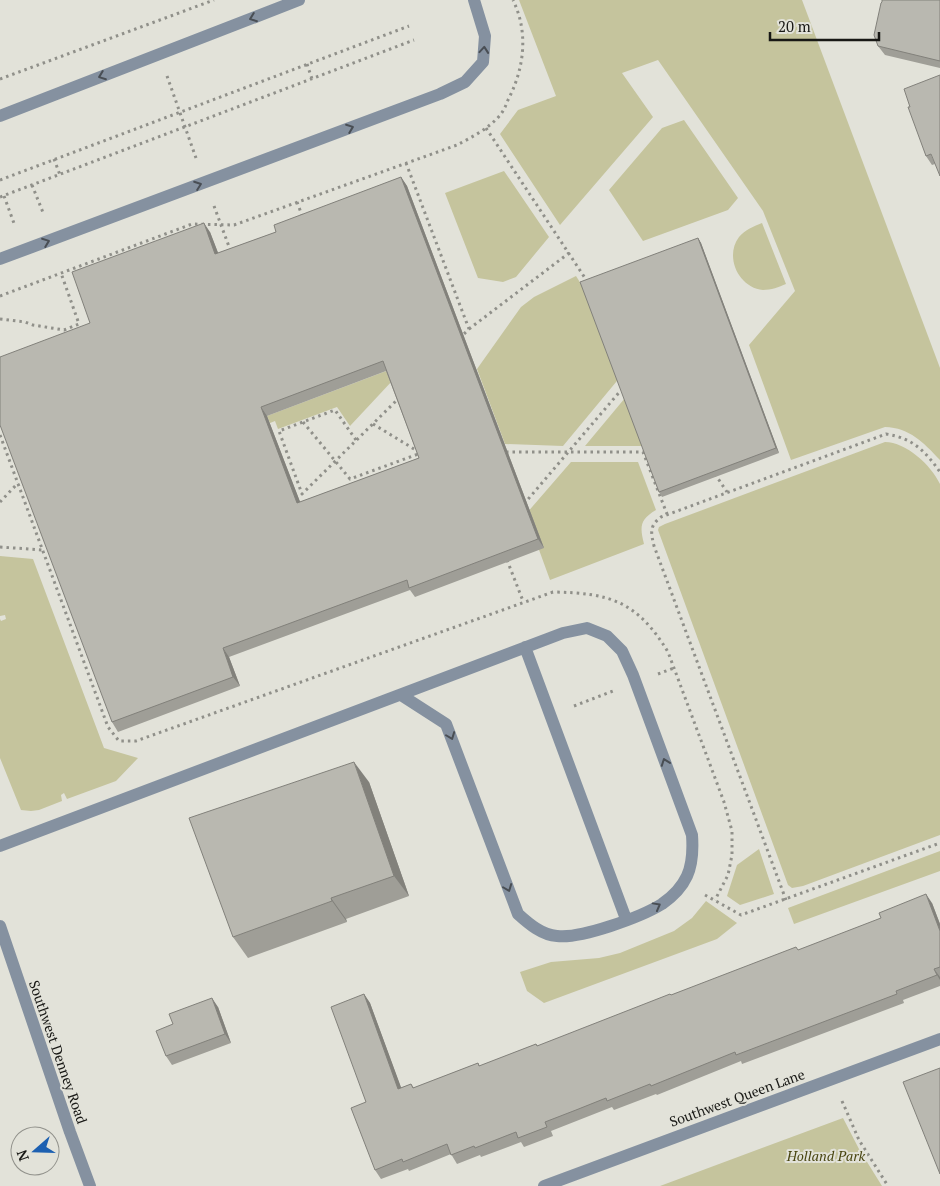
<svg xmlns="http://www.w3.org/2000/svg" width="940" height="1186" font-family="'PT Serif',serif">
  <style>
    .green { fill: #c5c49d }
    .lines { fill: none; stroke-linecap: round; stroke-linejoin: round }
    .path { stroke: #90908a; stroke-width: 3; stroke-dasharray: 2.5 4; stroke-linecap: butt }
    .service { stroke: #8591a0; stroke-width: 12 }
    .minor { stroke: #8591a0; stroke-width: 12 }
    .tertiary { stroke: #8591a0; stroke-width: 12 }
    .wall { fill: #9f9e97; fill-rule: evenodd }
    .shaded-wall { fill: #82817b }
    .building { fill: #b9b8b0; stroke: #82817b; fill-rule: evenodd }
    .oneway { stroke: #494e54 }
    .labels { text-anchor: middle; stroke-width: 4; stroke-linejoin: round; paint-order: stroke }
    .street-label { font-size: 14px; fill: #181815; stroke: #e2e2d9 }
    .park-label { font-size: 14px; font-style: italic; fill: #484510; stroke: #e2e2d9 }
  </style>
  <rect width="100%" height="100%" fill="#e2e2d9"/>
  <path class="green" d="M 519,0 L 802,0 L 940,368 L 940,460 C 923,442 910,428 885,427 L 791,460 L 749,345 L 795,291 L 763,211 L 658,60 L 622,73 L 653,117 L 560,225 L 500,134 L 518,110 L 556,96 Z
    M 684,120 L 738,198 L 728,210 L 643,241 L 609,190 L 662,128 Z
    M 504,171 L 549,237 L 516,277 L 503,282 L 478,278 L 445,193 Z
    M 762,223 L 786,284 C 779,287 771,290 763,290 C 739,288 724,257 739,237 C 745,230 754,226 762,223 Z
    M 576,276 L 631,364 L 563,446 L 505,444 L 477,369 L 521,307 L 534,297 Z
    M 389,370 L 393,380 L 350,426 L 337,407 L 278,429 L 275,421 L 270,423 L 267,416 Z
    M 625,398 L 643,446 L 585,446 Z
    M 885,442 C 906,442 931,465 940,484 L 940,835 L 803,886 L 792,888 L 788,885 L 658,530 L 659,527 L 665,524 Z
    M 571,462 L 638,462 L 656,510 C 639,520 640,527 644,544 L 550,580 L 526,514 Z
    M 0,556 L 33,559 L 104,748 L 138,758 L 116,781 L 67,799 L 64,793 L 61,795 L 62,801 L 39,810 L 31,811 L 21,810 L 0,758 L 0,619 L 1,621 L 6,619 L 5,615 L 0,616 Z
    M 759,849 L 774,894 L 740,905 L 727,896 L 737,865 Z
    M 940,851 L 940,871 L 794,924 L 788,908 Z
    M 706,901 L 737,923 L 717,939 L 544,1003 L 527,991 L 520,972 L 551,962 L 599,958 L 620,953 L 674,931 L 692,918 Z
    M 843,1118 L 859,1149 L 882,1186 L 660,1186 Z"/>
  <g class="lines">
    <path class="path" d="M 307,64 L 312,79
      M 167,76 L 196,158
      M 0,79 L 214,0
      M 486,128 L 587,281
      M 54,159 L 60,175
      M 406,163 L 469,329 L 462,336
      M 0,180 L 409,26
      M 32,185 L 44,215
      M 4,196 L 15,226
      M 0,197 L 414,40
      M 297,202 L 303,218
      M 214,206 L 231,252
      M 0,296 L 192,224 L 234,225 L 457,145 C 472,137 490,128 501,114 C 504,110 506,105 508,100 C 524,69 529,33 513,0
      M 0,319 L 25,322 L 33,325 L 64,330 L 79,324 L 61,273
      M 469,329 L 569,253
      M 303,422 L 350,479 L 421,453
      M 373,424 L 419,452
      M 0,435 L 108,727 L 119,741 L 136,741 L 553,592 C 610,593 637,601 668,652 L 724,802 L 732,831 L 732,855 L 728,875 L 715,900
      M 356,440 L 335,410 L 279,431 L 302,494 L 399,398
      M 506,452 L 643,452 L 667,514
      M 715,474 L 727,492
      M 0,502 L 18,483
      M 524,504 L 622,389
      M 0,547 L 43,550
      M 507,560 L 523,601
      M 658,674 L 674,668
      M 574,706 L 613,691
      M 705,895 L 741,915 L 940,843
      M 786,900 L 654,546 C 651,533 649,526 661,517 L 886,434 C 913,438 925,451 940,472
      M 842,1101 L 859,1140 L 888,1186"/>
    <path class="service" d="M 0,116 L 299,0
      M 0,259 L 440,94 L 465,82 L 483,62 L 485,36 L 474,0
      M 525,647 L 626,919
      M 0,846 L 563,633 L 587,628 L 607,636 L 622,651 L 633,675 L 692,835 C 693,849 693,863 687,876 C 682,887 672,897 662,904 C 641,917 581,939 557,936 C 542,935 529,924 518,914 L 446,724 L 401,695"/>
    <path class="minor" d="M 544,1186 L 940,1039"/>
    <path class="tertiary" d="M 0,926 L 70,1132 L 90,1186"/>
  </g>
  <path class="wall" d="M 940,0 L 940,68 L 885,55 L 878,46 L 882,2 Z
    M 910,107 L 935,164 L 932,165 L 926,156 Z
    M 401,177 L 407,186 L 544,548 L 415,597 L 410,590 L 229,657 L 240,686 L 118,732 L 112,722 L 90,323 L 210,232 L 218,253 L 276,232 ZM 386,371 L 419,458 L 300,502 L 267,416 Z
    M 698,238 L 701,243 L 779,453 L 662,497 L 659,492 Z
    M 369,782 L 409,896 L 346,919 L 347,922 L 248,958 L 233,937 Z
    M 932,903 L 940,924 L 940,986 L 903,1000 L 904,1003 L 742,1064 L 741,1061 L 657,1095 L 656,1094 L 614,1110 L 612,1107 L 551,1131 L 553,1136 L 524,1147 L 521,1142 L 481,1157 L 480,1155 L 457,1164 L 451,1154 L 409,1171 L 408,1169 L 381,1179 L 375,1170 L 366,1102 L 364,994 L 370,1003 L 401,1088 L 411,1084 L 414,1088 L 478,1063 L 480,1066 L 536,1044 L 538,1046 L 671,995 Z
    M 218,1007 L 231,1043 L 172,1065 L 166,1056 Z"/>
  <path class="shaded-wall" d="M 401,177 L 407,186 L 544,548 L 538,539 Z
    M 204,223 L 210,232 L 222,263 L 215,254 Z
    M 698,238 L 701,243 L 779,453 L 776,448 Z
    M 261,407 L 267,416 L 304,512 L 297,503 Z
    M 223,648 L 229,657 L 240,686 L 233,677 Z
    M 354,762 L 369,782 L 409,896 L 394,876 Z
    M 926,894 L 932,903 L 940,924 L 940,931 Z
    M 331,898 L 346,919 L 347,922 L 332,901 Z
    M 934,969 L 940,977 L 940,980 L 937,975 Z
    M 364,994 L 370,1003 L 405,1098 L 398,1089 Z
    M 212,998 L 218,1007 L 231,1043 L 225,1034 Z"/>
  <path class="building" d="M 882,0 L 940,0 L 940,61 L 878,46 L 874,35 L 881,3 L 882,2 Z
    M 940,75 L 940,176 L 931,154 L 926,156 L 908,107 L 910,107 L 904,89 Z
    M 401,177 L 538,539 L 409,588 L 407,580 L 223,648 L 233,677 L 112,722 L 0,425 L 0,357 L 90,323 L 72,272 L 204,223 L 215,254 L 276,232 L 274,225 ZM 383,361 L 419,458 L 297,503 L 261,407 Z
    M 698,238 L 776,448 L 659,492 L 580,282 Z
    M 354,762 L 394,876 L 331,898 L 332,901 L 233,937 L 189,818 Z
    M 926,894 L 940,931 L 940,967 L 934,969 L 937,975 L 896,991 L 897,994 L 736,1055 L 735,1052 L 651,1086 L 650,1084 L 607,1101 L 606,1098 L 576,1110 L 545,1122 L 547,1127 L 518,1138 L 516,1132 L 475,1148 L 474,1146 L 451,1155 L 447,1144 L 403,1162 L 402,1159 L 375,1170 L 351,1108 L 366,1102 L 331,1007 L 364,994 L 398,1089 L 411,1084 L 413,1088 L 478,1063 L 479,1066 L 536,1044 L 537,1046 L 670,994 L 671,995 L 796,947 L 798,950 L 881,918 L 879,913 Z
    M 212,998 L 225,1034 L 166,1056 L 156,1031 L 173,1024 L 169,1014 Z
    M 940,1068 L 940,1174 L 903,1082 Z"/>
  <defs><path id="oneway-chevron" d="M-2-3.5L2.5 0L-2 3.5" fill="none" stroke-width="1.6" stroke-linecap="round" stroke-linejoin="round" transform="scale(1.25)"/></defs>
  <g class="oneway">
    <use href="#oneway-chevron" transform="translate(253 18) rotate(159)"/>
    <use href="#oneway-chevron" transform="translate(484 50) rotate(-85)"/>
    <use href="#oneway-chevron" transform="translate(102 76) rotate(159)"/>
    <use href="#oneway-chevron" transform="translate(350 128) rotate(-21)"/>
    <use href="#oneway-chevron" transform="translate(198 185) rotate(-20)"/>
    <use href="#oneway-chevron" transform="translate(46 242) rotate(-21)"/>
    <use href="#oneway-chevron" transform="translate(451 736) rotate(69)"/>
    <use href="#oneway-chevron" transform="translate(665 762) rotate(-110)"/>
    <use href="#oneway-chevron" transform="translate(508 888) rotate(69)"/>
    <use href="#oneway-chevron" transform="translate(657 906) rotate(-29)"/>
  </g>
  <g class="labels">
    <g class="street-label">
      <text transform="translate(58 1052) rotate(71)" y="5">Southwest Denney Road</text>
      <text transform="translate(737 1098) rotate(-20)" y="5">Southwest Queen Lane</text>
    </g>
    <g class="park-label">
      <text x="826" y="1161">Holland Park</text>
    </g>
  </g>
  <g transform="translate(35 1151) rotate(250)"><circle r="24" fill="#e2e2d9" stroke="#91918b"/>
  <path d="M0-4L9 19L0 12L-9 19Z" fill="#1d60b1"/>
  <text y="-8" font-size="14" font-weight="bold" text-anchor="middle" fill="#181815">N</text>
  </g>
  <path d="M770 32v8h109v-8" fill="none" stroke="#181815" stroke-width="2.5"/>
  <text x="778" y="32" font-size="15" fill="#181815" stroke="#e2e2d9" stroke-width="4" paint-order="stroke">20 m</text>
</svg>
